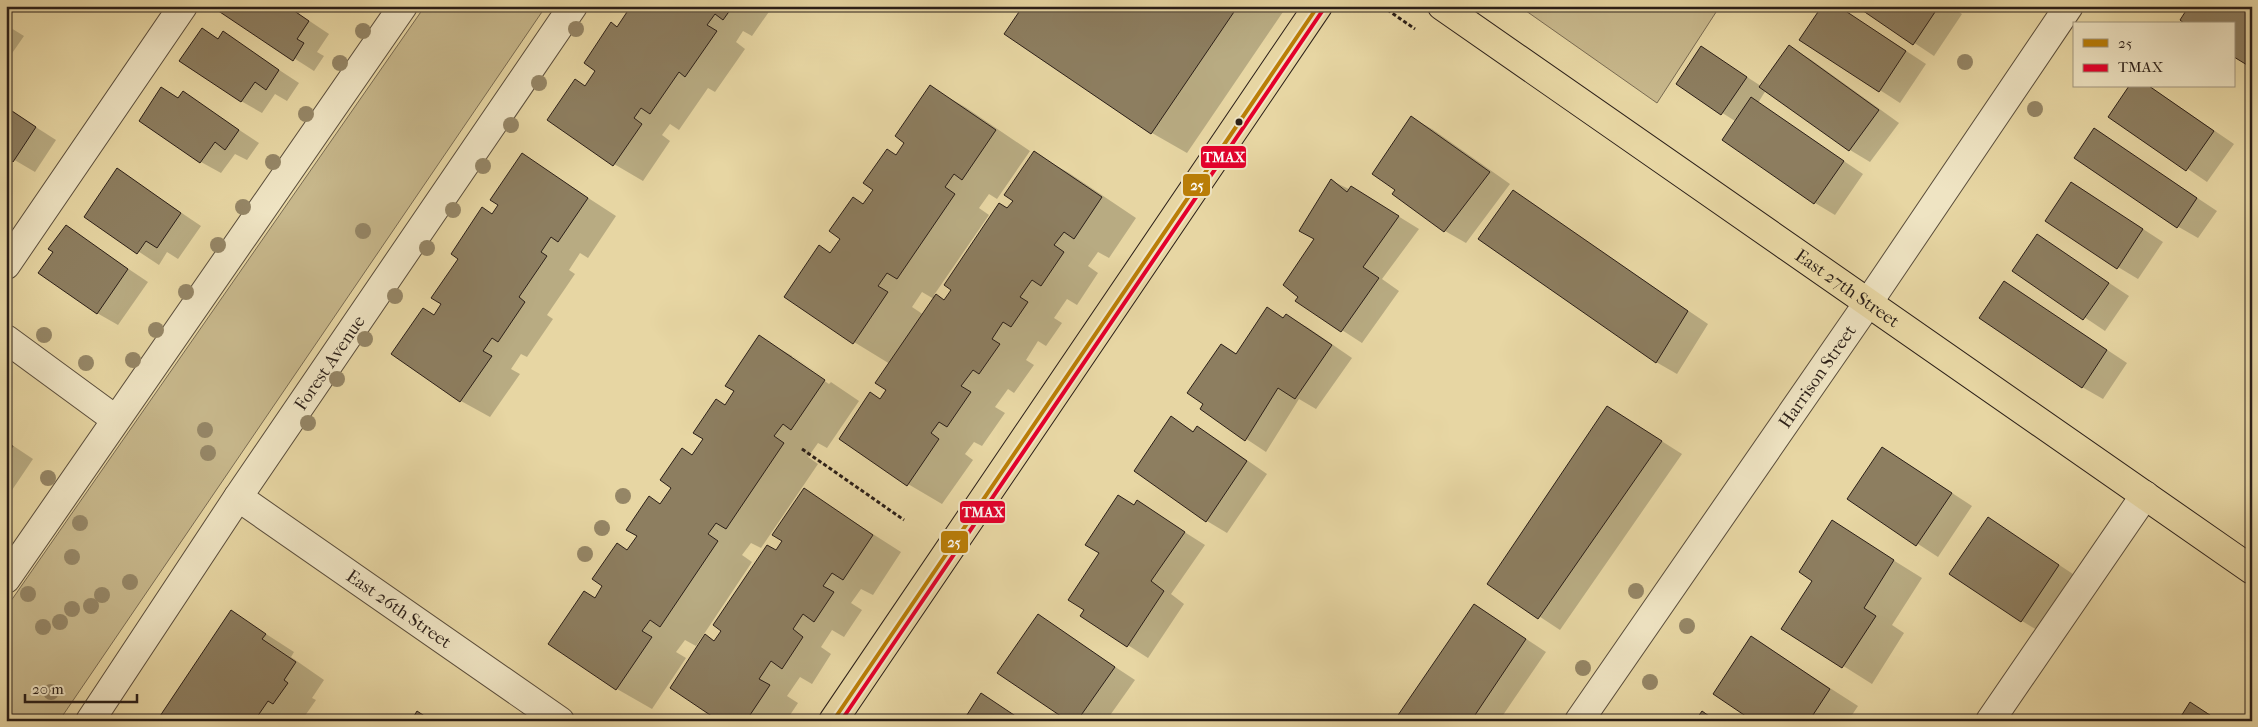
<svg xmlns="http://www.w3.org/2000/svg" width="2258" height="727" font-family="'IM FELL French Canon',serif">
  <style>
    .green { fill: #c7b78b; stroke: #796b52 }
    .shadow { fill: #0003; fill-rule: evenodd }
    .building { fill: #8d7e60; stroke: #2b1f18 }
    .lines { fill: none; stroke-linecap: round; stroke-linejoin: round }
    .minor-casing { stroke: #5a4d3b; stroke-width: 30 }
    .major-casing { stroke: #2b1f18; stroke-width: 30 }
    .path { stroke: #2b1f18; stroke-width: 3; stroke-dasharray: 4 2.5; stroke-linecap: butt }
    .minor { stroke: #efe4c3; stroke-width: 28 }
    .major { stroke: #e7d6a3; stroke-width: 28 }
    .bus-1-casing { stroke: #efe4c3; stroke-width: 8 }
    .bus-2-casing { stroke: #efe4c3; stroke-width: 8 }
    .bus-1 { stroke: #ba7e07; stroke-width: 4 }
    .bus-2 { stroke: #e4002b; stroke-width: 4 }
    .tree { fill: #958666 }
    .bus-dot { fill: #2b1f18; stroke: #efe4c3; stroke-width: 2 }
    .labels { text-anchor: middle; stroke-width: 4; stroke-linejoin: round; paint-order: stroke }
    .street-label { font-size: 18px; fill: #2b1f18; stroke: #efe4c3 }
    .line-badge { stroke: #efe4c3; stroke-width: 2 }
    .badge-label { font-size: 14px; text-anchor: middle; font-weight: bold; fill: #fff }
  </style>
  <rect width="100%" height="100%" fill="#e7d6a3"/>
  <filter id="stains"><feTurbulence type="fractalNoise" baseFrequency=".004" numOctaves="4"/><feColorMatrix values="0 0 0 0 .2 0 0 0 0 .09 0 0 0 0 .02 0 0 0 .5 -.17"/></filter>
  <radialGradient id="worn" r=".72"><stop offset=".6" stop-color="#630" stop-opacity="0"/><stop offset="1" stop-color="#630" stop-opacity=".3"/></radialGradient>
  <path class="green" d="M 425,6 L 546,6 L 59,721 L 6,721 L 6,608 Z
    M 1519,6 L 1720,6 L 1657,103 Z"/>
  <path class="shadow" d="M 213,6 L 304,6 L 299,14 L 329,34 L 317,52 L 324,56 L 314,71 Z
    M 633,6 L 773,6 L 752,36 L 743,31 L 736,42 L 745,49 L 715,92 L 708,88 L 679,130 L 670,124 L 662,135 L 670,141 L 643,181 L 614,164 L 586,87 L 596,70 L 612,24 L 618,27 Z
    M 1025,6 L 1287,6 L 1187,153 L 1152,133 L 1006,34 Z
    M 1838,6 L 1926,64 L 1900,103 L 1801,39 Z
    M 1859,6 L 1950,6 L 1962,14 L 1934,56 Z
    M 6,25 L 24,36 L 6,62 Z
    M 202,29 L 219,39 L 223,33 L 299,83 L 287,101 L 275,94 L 262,113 L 241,101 Z
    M 1790,47 L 1810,59 L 1899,123 L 1870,162 L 1850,150 L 1766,90 L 1758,103 L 1863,174 L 1835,215 L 1815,203 L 1735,121 L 1677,84 L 1702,48 L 1761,86 Z
    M 2149,86 L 2234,144 L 2207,182 L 2110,116 Z
    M 930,87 L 965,107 L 1030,151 L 997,199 L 989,194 L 979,208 L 989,215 L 934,295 L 945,301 L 1014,200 L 1034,153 L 1069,173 L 1136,218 L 1109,258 L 1098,252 L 1088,266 L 1098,273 L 1077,305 L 1067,299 L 1054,318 L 1062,323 L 1046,346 L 1038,341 L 1026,360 L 1034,365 L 1014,393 L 1008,389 L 995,407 L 1005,413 L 982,446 L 974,442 L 965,454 L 973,460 L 942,504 L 908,484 L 871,394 L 881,400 L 888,390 L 890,364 L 854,342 L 820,247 L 832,253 L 906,143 ZM 922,292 L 934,299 L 924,315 L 912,307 Z
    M 183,93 L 259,143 L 247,160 L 235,154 L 221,173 L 201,162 L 179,99 Z
    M 6,108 L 56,140 L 35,172 L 6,155 Z
    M 1411,117 L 1432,129 L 1510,184 L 1466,243 L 1445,231 L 1394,194 Z
    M 2095,130 L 2217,211 L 2198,238 L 2177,226 Z
    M 522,155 L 616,216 L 588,258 L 580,253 L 569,270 L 575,274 L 547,315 L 553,319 L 527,357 L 521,354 L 511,369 L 520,374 L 490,417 L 461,401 L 393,354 L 435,316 L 500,205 Z
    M 118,170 L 201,226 L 178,259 L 167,252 L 159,265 L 85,216 Z
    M 1332,181 L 1372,200 L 1419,229 L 1382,279 L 1399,291 L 1362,343 L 1297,301 Z
    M 2072,183 L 2163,242 L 2138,279 L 2118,267 Z
    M 1513,192 L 1708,324 L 1677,374 L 1656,362 Z
    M 66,227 L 148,282 L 118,325 L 97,313 L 55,252 Z
    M 2038,236 L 2129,296 L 2105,331 L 2014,270 Z
    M 2005,282 L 2127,363 L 2103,399 L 2082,387 Z
    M 1267,309 L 1284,319 L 1286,316 L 1307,327 L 1352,358 L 1316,409 L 1299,399 L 1266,452 L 1201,409 L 1205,404 L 1222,345 L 1237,354 Z
    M 759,337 L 794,357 L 859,401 L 827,448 L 818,443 L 808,457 L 818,464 L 761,548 L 751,543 L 742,555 L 752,562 L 696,646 L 685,640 L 676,652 L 686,658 L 652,709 L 617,689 L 549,643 L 595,599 L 638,536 L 649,498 L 661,504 L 736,391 ZM 792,356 L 831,382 L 829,384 L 792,359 Z
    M 1608,407 L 1682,454 L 1560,630 L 1489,583 Z
    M 1172,418 L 1195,432 L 1197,428 L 1218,440 L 1267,474 L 1227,533 L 1207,521 Z
    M 6,441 L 33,459 L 8,496 L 6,495 Z
    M 1883,448 L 1972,506 L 1938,557 L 1849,499 Z
    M 804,490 L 901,552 L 873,595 L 861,589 L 851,603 L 862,610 L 844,637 L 832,630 L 821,647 L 831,654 L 812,684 L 800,677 L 787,696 L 798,703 L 786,721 L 722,721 L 715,642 L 784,541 Z
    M 1137,502 L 1205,545 L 1171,594 L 1184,604 L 1148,658 L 1081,615 Z
    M 1988,518 L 2079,578 L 2042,633 L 2022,621 Z
    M 1832,522 L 1922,578 L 1892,625 L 1904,633 L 1872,684 L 1783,628 L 1814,580 Z
    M 1475,605 L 1546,652 L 1499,721 L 1395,721 Z
    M 232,612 L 294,652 L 291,657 L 324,680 L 312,698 L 316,700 L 302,720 L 297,717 L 295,721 L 169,721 Z
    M 1038,616 L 1135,680 L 1106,721 L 1070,721 Z
    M 1752,638 L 1858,706 L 1848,721 L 1755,721 Z"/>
  <path class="building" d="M 211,6 L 287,6 L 309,21 L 297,39 L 304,43 L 293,61 Z
    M 631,6 L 733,6 L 723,20 L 715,14 L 707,25 L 717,31 L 685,77 L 679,72 L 650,114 L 641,108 L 634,118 L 642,124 L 613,166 L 547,120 L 575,79 L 585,86 L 595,71 L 584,63 L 611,22 L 617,27 Z
    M 1023,6 L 1238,6 L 1151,134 L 1004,34 Z
    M 1822,6 L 1838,6 L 1906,51 L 1879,92 L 1799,40 Z
    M 1856,6 L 1939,6 L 1913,45 Z
    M 2189,6 L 2248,6 L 2252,9 L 2252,68 L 2234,57 L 2234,24 L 2185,24 L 2180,20 Z
    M 202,28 L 218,39 L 223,31 L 279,70 L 266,90 L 255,82 L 241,102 L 179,61 Z
    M 1789,45 L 1879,110 L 1849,151 L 1759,87 Z
    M 1701,46 L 1747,77 L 1721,115 L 1676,84 Z
    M 930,85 L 996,130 L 962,180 L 954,174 L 945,187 L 955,194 L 897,279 L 887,273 L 878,286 L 888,292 L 853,344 L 784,297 L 819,245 L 830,253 L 840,239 L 829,231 L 853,197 L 863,204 L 873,190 L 863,183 L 887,149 L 896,155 L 904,143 L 895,136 Z
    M 2129,86 L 2149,86 L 2214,131 L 2186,171 L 2108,117 Z
    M 161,87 L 178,98 L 183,91 L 239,130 L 225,150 L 215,142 L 200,163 L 139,121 Z
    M 1751,97 L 1844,161 L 1814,204 L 1722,140 Z
    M 6,107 L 36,127 L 13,162 L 6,157 Z
    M 1411,116 L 1490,172 L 1444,232 L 1392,194 L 1395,190 L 1372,174 Z
    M 2094,128 L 2197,198 L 2177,228 L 2074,158 Z
    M 1034,151 L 1102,197 L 1074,239 L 1064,232 L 1054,245 L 1064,252 L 1041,286 L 1032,280 L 1020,297 L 1028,302 L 1011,327 L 1003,322 L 992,339 L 1000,344 L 979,374 L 973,370 L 961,386 L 971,392 L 947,427 L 939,422 L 931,433 L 939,439 L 907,486 L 839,439 L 870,392 L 880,399 L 886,390 L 875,383 L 936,294 L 944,300 L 951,290 L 944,285 L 999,203 L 1007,208 L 1013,201 L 1004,195 Z
    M 522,153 L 588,198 L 558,242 L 551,237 L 541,252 L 547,256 L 519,297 L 525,302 L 498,342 L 492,338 L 483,351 L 492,356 L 460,402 L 391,354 L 423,308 L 434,315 L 441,304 L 431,298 L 458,259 L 451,254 L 482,207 L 492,214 L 498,205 L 490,200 Z
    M 117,168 L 181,213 L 157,248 L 146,241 L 137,254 L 84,217 Z
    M 1331,179 L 1347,192 L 1351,186 L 1399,216 L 1363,267 L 1379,278 L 1341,332 L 1295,301 L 1298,297 L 1283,285 L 1314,239 L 1299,231 Z
    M 2071,182 L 2143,229 L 2117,269 L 2045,221 Z
    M 1513,190 L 1688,311 L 1656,363 L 1478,239 Z
    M 66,225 L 128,269 L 97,314 L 38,273 L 53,252 L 48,249 Z
    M 2037,234 L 2109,283 L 2083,320 L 2012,271 Z
    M 2004,281 L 2107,350 L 2082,388 L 1979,318 Z
    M 1267,307 L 1283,318 L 1286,314 L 1332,345 L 1295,399 L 1278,388 L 1245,441 L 1200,409 L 1203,404 L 1187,393 L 1221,344 L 1236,354 Z
    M 759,335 L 825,380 L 791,430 L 783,424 L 774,436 L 784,443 L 726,529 L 716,523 L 708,534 L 718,541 L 660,627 L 650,620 L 642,631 L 652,637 L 616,690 L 548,644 L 584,591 L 595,598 L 602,586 L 592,579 L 617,543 L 627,550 L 637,536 L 626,530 L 649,496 L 660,504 L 671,488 L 660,480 L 682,448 L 692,455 L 703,439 L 693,433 L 716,399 L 725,405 L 734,391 L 725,386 Z
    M 1607,406 L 1662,441 L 1538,619 L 1487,584 Z
    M 1171,416 L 1193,432 L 1197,426 L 1247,461 L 1206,522 L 1134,471 Z
    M 6,442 L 13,446 L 6,456 Z
    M 1882,447 L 1952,493 L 1916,546 L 1847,499 Z
    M 804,488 L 873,535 L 843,580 L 832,573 L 823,586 L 834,592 L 814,622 L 803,614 L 793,629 L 803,637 L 782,669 L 771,661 L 759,679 L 770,685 L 746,721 L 719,721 L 670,688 L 705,634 L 714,641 L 721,631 L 713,625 L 767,545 L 776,550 L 782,541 L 772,535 Z
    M 1118,495 L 1134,505 L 1137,500 L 1185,532 L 1151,581 L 1164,591 L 1127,647 L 1080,616 L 1084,610 L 1068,600 L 1099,553 L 1085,545 Z
    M 1988,517 L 2059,565 L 2021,622 L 1949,574 Z
    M 1832,520 L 1894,560 L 1864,608 L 1876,616 L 1842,668 L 1781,629 L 1812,581 L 1799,572 Z
    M 1474,604 L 1526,639 L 1471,721 L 1394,721 Z
    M 231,610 L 266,634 L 262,639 L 296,662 L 284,680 L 288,683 L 273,704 L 268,701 L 257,717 L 261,721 L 167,721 L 160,716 Z
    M 1038,614 L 1115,667 L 1077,721 L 1068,721 L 997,673 Z
    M 1751,636 L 1830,689 L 1809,721 L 1753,721 L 1713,694 Z
    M 981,693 L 1023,721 L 963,721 Z
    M 2190,702 L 2219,721 L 2178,721 Z
    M 417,711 L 432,721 L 411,721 Z
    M 1702,711 L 1716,721 L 1695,721 Z"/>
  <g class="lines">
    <g class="minor-casing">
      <g id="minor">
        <path d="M 6,265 L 183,6"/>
        <path d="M 6,339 L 115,419"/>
        <path id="s1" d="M 238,497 L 560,721"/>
        <path d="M 6,579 L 403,6"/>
        <path id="s2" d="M 90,721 L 238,497 L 573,6"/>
        <path id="s3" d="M 1579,721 L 1868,303 L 2069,6"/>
        <path d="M 1990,721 L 2145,495"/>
      </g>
    </g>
    <g class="major-casing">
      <g id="major">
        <path id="s4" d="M 1442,6 L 2252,570"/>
        <path d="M 833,721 L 1318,6"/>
      </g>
    </g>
    <path class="path" d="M 1382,6 L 1415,29
      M 802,449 L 904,520"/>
    <use href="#minor" class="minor"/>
    <use href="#major" class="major"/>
    <g class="bus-1-casing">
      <path id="bus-1" d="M 833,721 L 1318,6"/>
    </g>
    <g class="bus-2-casing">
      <path id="bus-2" d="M 841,721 L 1323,10"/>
    </g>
    <use href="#bus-1" class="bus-1"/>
    <use href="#bus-2" class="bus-2"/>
  </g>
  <g class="tree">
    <circle cx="576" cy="29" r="8"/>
    <circle cx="363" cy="31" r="8"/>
    <circle cx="1965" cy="62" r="8"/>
    <circle cx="340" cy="63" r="8"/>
    <circle cx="539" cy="83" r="8"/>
    <circle cx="2035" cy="109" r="8"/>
    <circle cx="306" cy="114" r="8"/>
    <circle cx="511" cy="125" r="8"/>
    <circle cx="273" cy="162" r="8"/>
    <circle cx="483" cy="166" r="8"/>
    <circle cx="243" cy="207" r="8"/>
    <circle cx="453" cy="210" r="8"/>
    <circle cx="363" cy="231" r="8"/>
    <circle cx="218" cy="245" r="8"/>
    <circle cx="427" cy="248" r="8"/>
    <circle cx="186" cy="292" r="8"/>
    <circle cx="395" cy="296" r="8"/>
    <circle cx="156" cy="330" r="8"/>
    <circle cx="44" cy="335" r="8"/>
    <circle cx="365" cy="339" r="8"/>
    <circle cx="133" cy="360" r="8"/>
    <circle cx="86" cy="363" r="8"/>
    <circle cx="337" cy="379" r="8"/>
    <circle cx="308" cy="423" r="8"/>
    <circle cx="205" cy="430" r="8"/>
    <circle cx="208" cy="453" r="8"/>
    <circle cx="48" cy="478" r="8"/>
    <circle cx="623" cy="496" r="8"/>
    <circle cx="80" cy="523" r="8"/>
    <circle cx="602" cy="528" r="8"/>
    <circle cx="585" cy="554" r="8"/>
    <circle cx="72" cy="557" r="8"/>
    <circle cx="130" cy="582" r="8"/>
    <circle cx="1636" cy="591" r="8"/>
    <circle cx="28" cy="594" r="8"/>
    <circle cx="102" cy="595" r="8"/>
    <circle cx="91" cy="606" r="8"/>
    <circle cx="72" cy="609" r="8"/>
    <circle cx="60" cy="622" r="8"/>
    <circle cx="1687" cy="626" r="8"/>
    <circle cx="43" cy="627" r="8"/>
    <circle cx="1583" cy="668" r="8"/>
    <circle cx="1650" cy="682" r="8"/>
    <circle cx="51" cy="692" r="8"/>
  </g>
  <circle class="bus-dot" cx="1239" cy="122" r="4.5"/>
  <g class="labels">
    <g class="street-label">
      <text dy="6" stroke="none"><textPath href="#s4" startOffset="494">East 27th Street</textPath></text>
      <text dy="6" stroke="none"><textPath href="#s2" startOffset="431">Forest Avenue</textPath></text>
      <text dy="6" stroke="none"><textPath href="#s3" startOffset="419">Harrison Street</textPath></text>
      <text dy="6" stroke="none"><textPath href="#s1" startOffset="196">East 26th Street</textPath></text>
    </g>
  </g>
  <g class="line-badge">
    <rect x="1200" y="145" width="47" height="24" rx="5" fill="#e4002b"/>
    <rect x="1182" y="173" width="29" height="24" rx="5" fill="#ba7e07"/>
    <rect x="959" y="500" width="47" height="24" rx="5" fill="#e4002b"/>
    <rect x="940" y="530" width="29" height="24" rx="5" fill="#ba7e07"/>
  </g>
  <g class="badge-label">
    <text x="1224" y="162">TMAX</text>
    <text x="1197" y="190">25</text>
    <text x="983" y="517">TMAX</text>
    <text x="954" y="547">25</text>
  </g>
  <rect width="2258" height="727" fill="none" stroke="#e7d6a3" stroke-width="25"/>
  <rect x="8" y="8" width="2243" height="712" fill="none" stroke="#2b1f18" stroke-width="2.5"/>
  <rect x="12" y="12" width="2233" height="702" fill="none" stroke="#2b1f18"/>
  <rect x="2073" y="22" width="162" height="65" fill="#efe4c3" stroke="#a1957f"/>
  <rect x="2083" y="39" width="25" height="8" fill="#ba7e07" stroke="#a1957f"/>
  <text x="2118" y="48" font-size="15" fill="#2b1f18">25</text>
  <rect x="2083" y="64" width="25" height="8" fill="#e4002b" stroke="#a1957f"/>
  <text x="2118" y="72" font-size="15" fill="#2b1f18">TMAX</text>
  <path d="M25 694v8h112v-8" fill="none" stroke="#2b1f18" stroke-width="2.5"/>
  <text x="32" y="694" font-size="15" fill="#2b1f18" stroke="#efe4c3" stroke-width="4" paint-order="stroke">20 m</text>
  <rect width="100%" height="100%" filter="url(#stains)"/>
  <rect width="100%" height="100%" fill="url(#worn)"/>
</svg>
